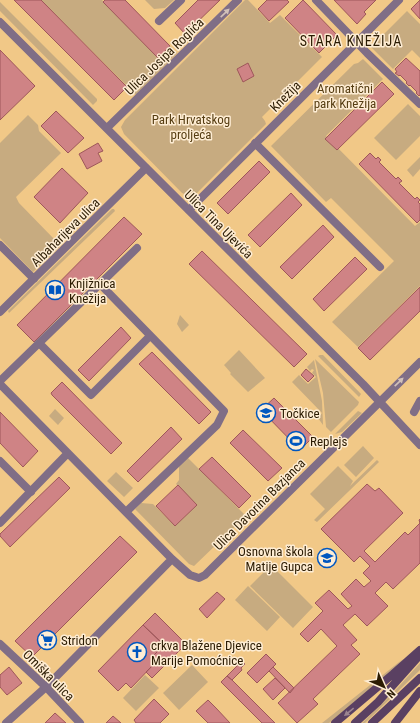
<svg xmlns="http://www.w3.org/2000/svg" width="420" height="723" font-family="'Roboto Condensed',sans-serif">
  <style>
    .green { fill: #c7ab80 }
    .building { fill: #cf8385; stroke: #9e575a }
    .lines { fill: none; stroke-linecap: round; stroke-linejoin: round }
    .minor { stroke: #806e86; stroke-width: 8 }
    .tertiary { stroke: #806e86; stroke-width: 8 }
    .secondary { stroke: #5a4062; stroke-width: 8 }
    .oneway { fill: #d2c1b9 }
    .oneway2 { fill: #9c8590 }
    .labels { text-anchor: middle; stroke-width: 3; stroke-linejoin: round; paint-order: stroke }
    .street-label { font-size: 13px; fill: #2b1b02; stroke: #feedd4 }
    .park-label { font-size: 13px; fill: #563d12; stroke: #feedd4 }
    .poi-label { font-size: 13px; fill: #2b1b02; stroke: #feedd4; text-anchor: start }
    .neighbourhood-label { font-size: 14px; letter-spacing: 1px; fill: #2b1b02; stroke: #feedd4 }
  </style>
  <rect width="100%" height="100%" fill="#f1c887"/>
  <path class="green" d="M 41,0 L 102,0 L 158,58 L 170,46 L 177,53 L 136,95 Z
    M 145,0 L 174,0 L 165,8 L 154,9 Z
    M 245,0 L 248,0 L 270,23 L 280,15 L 322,57 L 262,117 L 265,121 L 266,124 L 195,195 L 191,197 L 182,193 L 124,134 L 121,127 L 125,120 Z
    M 0,2 L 97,99 L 97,101 L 93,105 L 0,11 Z
    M 407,11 L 420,24 L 420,58 L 412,50 L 393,69 L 371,47 Z
    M 363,59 L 383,79 L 326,136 L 415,226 L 420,222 L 420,286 L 358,347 L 332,322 L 394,261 L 331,198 L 326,202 L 271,146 L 354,64 L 358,63 Z
    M 408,104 L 420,116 L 420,136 L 396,160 L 374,138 Z
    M 28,115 L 38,125 L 39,131 L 61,153 L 16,197 L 19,203 L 55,240 L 59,247 L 33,272 L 0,238 L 0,143 Z
    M 420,157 L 420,169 L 413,177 L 407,170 Z
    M 112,209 L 114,209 L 115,211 L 9,313 L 8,311 Z
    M 180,315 L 189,325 L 182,332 L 177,324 Z
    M 239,350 L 265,378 L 248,392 L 230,374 L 231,373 L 224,365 Z
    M 320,355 L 323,355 L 361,394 L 359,397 L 318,356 Z
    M 315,359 L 359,402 L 358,405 L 331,432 L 326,427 L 323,393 Z
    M 314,360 L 322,401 L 323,425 L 318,418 L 322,413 L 292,382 L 299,375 L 308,384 L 316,377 L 312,373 L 314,370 L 312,369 L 310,371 L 307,367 Z
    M 55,409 L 64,418 L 58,425 L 49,416 Z
    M 358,411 L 362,413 L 342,432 L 335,434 Z
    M 363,446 L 374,458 L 356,477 L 344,465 Z
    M 187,457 L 246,516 L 194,566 L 189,564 L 135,509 L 141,503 L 153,504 L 175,526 L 197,505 L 176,484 L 179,480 L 179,465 Z
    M 377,460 L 379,462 L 317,522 L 314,520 L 325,509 L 310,494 L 338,466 L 353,481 L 350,486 Z
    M 116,472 L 133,488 L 124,497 L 107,481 Z
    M 271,565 L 313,607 L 293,628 L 250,586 Z
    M 248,586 L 280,617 L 267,631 L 235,600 Z
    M 403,659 L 393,670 L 329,723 L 322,723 Z
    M 420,663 L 420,670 L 365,723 L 362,723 L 391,695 Z
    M 192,665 L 208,682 L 179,710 L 163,693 Z
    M 145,675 L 159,688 L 136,711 L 123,698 Z"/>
  <path class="building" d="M 14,0 L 41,0 L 127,87 L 114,100 Z
    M 105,0 L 125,0 L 170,46 L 158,58 L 103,2 Z
    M 198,0 L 220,0 L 185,34 L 175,23 Z
    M 267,0 L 287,0 L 289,2 L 269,21 L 258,9 Z
    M 303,0 L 337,35 L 319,53 L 285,18 Z
    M 334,0 L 376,0 L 364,12 L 366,14 L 357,24 Z
    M 420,0 L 420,19 L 411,9 Z
    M 0,50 L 35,86 L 0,120 Z
    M 406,58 L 420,71 L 420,95 L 419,96 L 416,93 L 417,92 L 410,85 L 409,86 L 406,83 L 407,82 L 400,75 L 399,76 L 395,73 L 397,72 L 395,69 Z
    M 248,63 L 254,76 L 243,82 L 237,69 Z
    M 382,82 L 394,94 L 337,150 L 325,139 Z
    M 56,111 L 84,138 L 68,153 L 41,126 Z
    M 98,143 L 103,151 L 98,153 L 102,161 L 87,169 L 79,154 Z
    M 370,153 L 376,159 L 378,157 L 381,160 L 379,162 L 396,179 L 398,177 L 402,181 L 399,183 L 415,199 L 417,197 L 420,200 L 418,202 L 420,204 L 420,220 L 417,223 L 359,164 Z
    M 259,161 L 270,172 L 228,214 L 217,203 Z
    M 62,168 L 88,193 L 60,223 L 34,197 Z
    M 291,193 L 302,205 L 260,247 L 248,235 Z
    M 124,217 L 142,234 L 34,342 L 17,325 Z
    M 323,225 L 334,237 L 292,279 L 280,267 Z
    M 202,251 L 307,354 L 294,367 L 189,264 Z
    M 355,257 L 367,269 L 324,311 L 313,299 Z
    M 420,287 L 420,311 L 370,360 L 358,348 Z
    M 121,327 L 131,338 L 89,381 L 78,370 Z
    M 152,352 L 211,412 L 199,424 L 139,364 Z
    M 306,369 L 314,376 L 308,382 L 301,375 Z
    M 62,382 L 122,443 L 111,454 L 52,395 L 51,393 Z
    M 274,398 L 313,437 L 300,450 L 261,410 Z
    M 0,412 L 38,451 L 23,467 L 0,443 Z
    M 171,427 L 182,439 L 138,482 L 127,471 Z
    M 243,430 L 282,468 L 268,481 L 230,443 Z
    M 212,457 L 251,496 L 239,508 L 199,469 Z
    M 59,477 L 70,488 L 10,547 L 0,536 L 0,534 Z
    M 367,484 L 375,491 L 379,488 L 403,513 L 364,551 L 375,562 L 405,532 L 408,535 L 420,523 L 419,520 L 420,519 L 420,563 L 393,589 L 386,582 L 375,593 L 388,606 L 367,626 L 355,614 L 343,625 L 357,640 L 351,645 L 360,654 L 313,699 L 318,704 L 297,723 L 278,703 L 337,646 L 321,629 L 308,642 L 300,634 L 323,611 L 315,603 L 329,590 L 348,609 L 352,606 L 341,594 L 356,579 L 364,587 L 371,581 L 363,573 L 370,566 L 360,556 L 354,562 L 321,529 Z
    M 178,485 L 197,505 L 175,526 L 156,506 Z
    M 120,536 L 137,552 L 32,657 L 15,641 Z
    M 217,592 L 225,599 L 207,618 L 199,609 Z
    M 155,613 L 186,644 L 152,678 L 146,672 L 155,663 L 151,658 L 164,645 L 143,625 Z
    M 143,625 L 164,645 L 151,658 L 155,663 L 131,688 L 126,683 L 118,691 L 98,671 Z
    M 266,654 L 276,664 L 257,683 L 247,673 Z
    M 242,661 L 245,664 L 241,668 L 242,670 L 232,680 L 227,676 Z
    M 9,667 L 22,683 L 7,695 L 0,687 L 0,675 Z
    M 273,667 L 294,688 L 290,693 L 269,671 Z
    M 227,676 L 232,680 L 275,723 L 262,723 L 221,682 Z
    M 275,678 L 285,688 L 273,700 L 263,689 Z
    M 154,699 L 169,714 L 160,723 L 136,723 L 134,720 Z
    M 208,700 L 216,708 L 230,723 L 208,723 L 196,711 Z
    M 55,713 L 66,723 L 45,723 Z
    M 113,716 L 121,723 L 106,723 Z"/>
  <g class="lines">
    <path class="minor" d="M 316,0 L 367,53 L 420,104
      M 159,21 L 181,0
      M 107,128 L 238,0
      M 255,143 L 380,267
      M 189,210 L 399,0
      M 0,245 L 34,279
      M 100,284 L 224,411 L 217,425 L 126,512
      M 0,312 L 146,168
      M 39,343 L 91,395 L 150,336
      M 0,381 L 137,248
      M 0,384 L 172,559 L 190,575 L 199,578 L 205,575 L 420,362
      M 414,412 L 420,401
      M 0,461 L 31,492
      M 0,523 L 68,453
      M 6,723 L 46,687 L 172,559"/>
    <path class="tertiary" d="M 0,22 L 363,384 L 420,445
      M 0,644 L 46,687 L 80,723"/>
    <path class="secondary" d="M 335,723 L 393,674 L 420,650
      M 355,723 L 378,702 L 419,656
      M 372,723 L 420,678
      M 395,723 L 420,691"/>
  </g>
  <defs><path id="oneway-solid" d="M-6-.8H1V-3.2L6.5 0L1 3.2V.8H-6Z"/></defs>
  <g class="oneway">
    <use href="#oneway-solid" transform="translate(225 13) rotate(-44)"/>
    <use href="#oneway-solid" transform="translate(399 382) rotate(-44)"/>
  </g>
  <use class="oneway2" href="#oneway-solid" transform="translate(349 712) rotate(141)"/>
  <defs>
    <g id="library-ring" transform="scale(1)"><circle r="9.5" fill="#feedd4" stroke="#0057c0" stroke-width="1.5"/><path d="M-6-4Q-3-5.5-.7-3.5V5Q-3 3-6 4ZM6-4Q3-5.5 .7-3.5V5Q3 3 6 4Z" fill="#0057c0"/></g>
    <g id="school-ring" transform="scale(1)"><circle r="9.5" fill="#feedd4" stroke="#0057c0" stroke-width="1.5"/><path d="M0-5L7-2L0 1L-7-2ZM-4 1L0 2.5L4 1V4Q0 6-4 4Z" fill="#0057c0"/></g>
    <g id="stadium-ring" transform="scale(1)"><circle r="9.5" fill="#feedd4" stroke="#0057c0" stroke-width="1.5"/><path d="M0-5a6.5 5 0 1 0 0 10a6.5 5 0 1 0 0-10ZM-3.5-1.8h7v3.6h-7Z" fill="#0057c0"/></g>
    <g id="supermarket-ring" transform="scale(1)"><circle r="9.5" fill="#feedd4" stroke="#0057c0" stroke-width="1.5"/><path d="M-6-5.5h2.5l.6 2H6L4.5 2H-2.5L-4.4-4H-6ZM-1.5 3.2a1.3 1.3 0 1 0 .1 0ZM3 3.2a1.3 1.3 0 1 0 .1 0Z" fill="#0057c0"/></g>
    <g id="church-ring" transform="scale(1)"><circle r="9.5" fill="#feedd4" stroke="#0057c0" stroke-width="1.5"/><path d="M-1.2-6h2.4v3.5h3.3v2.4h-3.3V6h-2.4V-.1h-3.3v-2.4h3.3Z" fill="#0057c0"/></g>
  </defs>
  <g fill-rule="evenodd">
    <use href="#library-ring" x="55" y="290"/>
    <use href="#school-ring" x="266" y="413"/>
    <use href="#stadium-ring" x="296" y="441"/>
    <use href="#school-ring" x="327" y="558"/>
    <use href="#supermarket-ring" x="47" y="640"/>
    <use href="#church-ring" x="137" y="652"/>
  </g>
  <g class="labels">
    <g class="street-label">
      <text transform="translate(164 56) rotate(-44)" y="5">Ulica Josipa Roglića</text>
      <text transform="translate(285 96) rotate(-45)" y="5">Knežija</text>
      <text transform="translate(219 224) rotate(45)" y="5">Ulica Tina Ujevića</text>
      <text transform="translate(65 232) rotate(-45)" y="5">Albaharijeva ulica</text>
      <text transform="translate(259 504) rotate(-45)" y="5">Ulica Davorina Bazjanca</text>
      <text transform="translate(49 675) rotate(45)" y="5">Omiška ulica</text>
    </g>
    <g class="park-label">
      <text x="345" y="93">Aromatični<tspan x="345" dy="15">park Knežija</tspan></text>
      <text x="191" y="124">Park Hrvatskog<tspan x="191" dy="15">proljeća</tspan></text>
    </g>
    <g class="poi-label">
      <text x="69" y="288">Knjižnica<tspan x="69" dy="15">Knežija</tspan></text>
      <text x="280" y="418">Točkice</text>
      <text x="310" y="446">Replejs</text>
      <text x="313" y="556" text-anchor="end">Osnovna škola<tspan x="313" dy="15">Matije Gupca</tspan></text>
      <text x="61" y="645">Stridon</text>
      <text x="151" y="650">crkva Blažene Djevice<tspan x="151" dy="15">Marije Pomoćnice</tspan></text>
    </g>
    <g class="neighbourhood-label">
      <text x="351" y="46">STARA KNEŽIJA</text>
    </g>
  </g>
  <g transform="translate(384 687) rotate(135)" stroke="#feedd4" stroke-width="3" paint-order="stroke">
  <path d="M0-3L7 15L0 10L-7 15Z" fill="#2b1b02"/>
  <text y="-6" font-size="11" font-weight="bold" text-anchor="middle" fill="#2b1b02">N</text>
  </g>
</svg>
